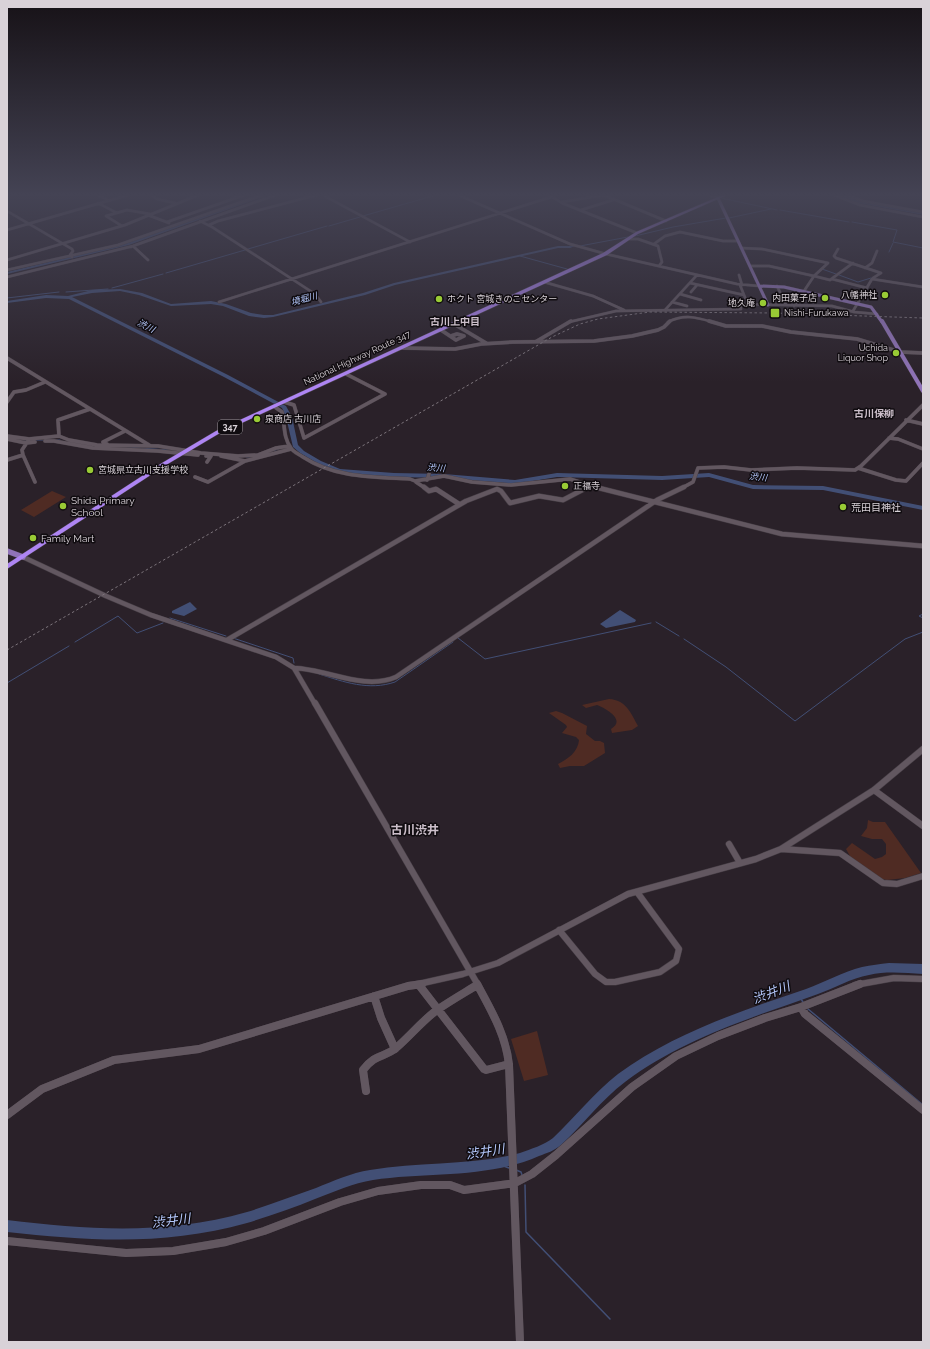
<svg xmlns="http://www.w3.org/2000/svg" width="930" height="1349" font-family="Raleway,'Noto Sans JP',sans-serif">
  <style>
    .green { fill: #4f2b23 }
    .water { fill: #424f75 }
    .lines { fill: none; stroke-linecap: round; stroke-linejoin: round }
    .stream-far1 { stroke: #424f75; stroke-width: 1 }
    .stream { stroke: #424f75; stroke-width: 1.5 }
    .river { fill: #424f75; fill-rule: evenodd }
    .minor-far4-casing { stroke: #463e45; stroke-width: 3 }
    .minor-far3-casing { stroke: #463e45; stroke-width: 4 }
    .minor-far2-casing { stroke: #463e45; stroke-width: 5.5 }
    .minor-far1-casing { stroke: #463e45; stroke-width: 7 }
    .minor-casing { stroke: #463e45; stroke-width: 8 }
    .major-far2-casing { stroke: #463e45; stroke-width: 3.5 }
    .major-far1-casing { stroke: #463e45; stroke-width: 4.5 }
    .major-casing { stroke: #463e45; stroke-width: 6 }
    .highway-casing { stroke: #463e45; stroke-width: 1 }
    .minor-far4 { stroke: #625760; stroke-width: 2.5 }
    .minor-far3 { stroke: #625760; stroke-width: 3.5 }
    .minor-far2 { stroke: #625760; stroke-width: 4.5 }
    .minor-far1 { stroke: #625760; stroke-width: 6 }
    .minor { stroke: #625760; stroke-width: 8 }
    .major-far2 { stroke: #9073b8; stroke-width: 3 }
    .major-far1 { stroke: #9073b8; stroke-width: 4 }
    .major { stroke: #9073b8; stroke-width: 5.5 }
    .highway { fill: #ae85f3; fill-rule: evenodd }
    .rail { stroke: #7d757c; stroke-width: 1; stroke-dasharray: 2.5 2.5; stroke-linecap: butt }
    .poi-dot { fill: #99cb35; stroke: #100c10; stroke-width: 1.5 }
    .labels { text-anchor: middle; stroke-width: 3; stroke-linejoin: round; paint-order: stroke }
    .far-poi-label { font-size: 9px; fill: #d9d2d8; stroke: #100c10; text-anchor: start }
    .far-water-label { font-size: 9px; font-style: italic; fill: #b4c8fc; stroke: #100c10 }
    .far-street-label { font-size: 9px; fill: #d9d2d8; stroke: #100c10 }
    .shield { fill: #100c10; stroke: #9d979c; stroke-width: 1 }
    .shield-label { font-size: 9px; font-weight: bold; fill: #d9d2d8 }
    .far-quarter-label { font-size: 10px; font-weight: bold; fill: #ccbfca; stroke: #100c10 }
    .poi-label { font-size: 10px; fill: #d9d2d8; stroke: #100c10; text-anchor: start }
    .quarter-label { font-size: 12px; font-weight: bold; fill: #ccbfca; stroke: #100c10 }
    .near-water-label { font-size: 13px; font-style: italic; fill: #b4c8fc; stroke: #100c10 }
  </style>
  <rect width="100%" height="100%" fill="#2a2129"/>
  <path class="green" d="M 52,491 L 66,497 L 34,517 L 21,510 Z
    M 609,699 C 626,700 631,713 638,726 L 632,730 L 612,733 L 611,729 C 626,720 607,709 597,705 L 586,708 L 582,705 Z
    M 556,711 L 562,713 L 587,726 L 586,734 L 595,741 L 600,741 L 604,743 L 605,753 L 584,766 L 570,766 L 560,768 L 558,764 C 568,759 578,752 579,740 L 576,737 L 562,733 L 567,727 L 566,725 L 549,713 Z
    M 868,820 L 873,822 L 885,822 L 921,873 L 905,878 L 887,880 L 881,879 L 851,858 L 846,849 L 852,843 L 875,859 L 882,857 L 886,854 L 886,844 L 882,839 L 872,839 L 861,836 L 867,828 Z
    M 537,1031 L 548,1075 L 524,1081 L 511,1039 Z"/>
  <path class="water" d="M 190,602 L 197,609 L 184,616 L 172,613 L 172,611 Z
    M 620,610 L 636,620 L 635,622 L 606,628 L 600,624 Z"/>
  <g class="lines">
    <path class="stream-far1" d="M 721,198 L 777,210
      M 780,210 L 849,222
      M 363,216 L 443,193
      M 729,218 L 771,209
      M 852,222 L 897,230 L 893,242 L 923,248
      M 329,226 L 360,217
      M 635,236 L 673,227 L 726,218
      M 580,246 L 628,237
      M 570,247 L 575,246
      M 248,249 L 327,226
      M 889,252 L 893,243
      M 520,256 L 567,269
      M 822,269 L 836,274
      M 166,273 L 245,250
      M 839,275 L 858,282 L 871,278
      M 112,288 L 163,274
      M 66,292 L 108,289
      M 7,298 L 59,292
      M 16,439 L 26,441
      M 36,440 L 60,440
      M 126,447 L 169,450
      M 272,451 L 279,449
      M 246,457 L 252,457
      M 923,614 L 919,616 L 923,618
      M 170,618 L 226,636
      M 656,622 L 679,636
      M 233,638 L 293,658 L 294,663
      M 458,638 L 485,659 L 651,623
      M 684,639 L 726,667 L 795,721 L 905,639 L 923,632
      M 75,642 L 118,616 L 137,633 L 163,623
      M 319,674 C 344,682 369,691 395,682 L 453,642
      M 7,683 L 69,646"/>
    <path class="stream" d="M 799,996 L 803,1002
      M 808,1009 L 923,1105
      M 498,1164 L 509,1168
      M 516,1170 L 521,1172 L 522,1175
      M 525,1185 L 526,1232 L 610,1319"/>
    <path class="river" d="M 268,193 L 273,193 L 129,245 L 7,274 L 7,272 L 127,243 Z
      M 834,193 L 839,193 L 860,201 L 923,213 L 923,215 L 858,203 Z
      M 558,246 L 570,246 L 572,247 L 570,248 L 558,248 L 395,285 L 365,295 L 273,317 L 264,318 L 249,316 L 223,306 L 211,304 L 171,306 L 139,295 L 120,291 L 92,293 L 72,297 L 228,375 L 286,406 L 292,417 L 298,445 L 304,451 L 321,461 L 340,469 L 394,473 L 444,474 L 515,480 L 557,473 L 662,476 L 709,473 L 753,485 L 823,486 L 923,506 L 923,510 L 823,490 L 753,489 L 709,477 L 662,480 L 557,477 L 515,484 L 444,478 L 394,477 L 339,473 L 317,463 L 300,453 L 293,447 L 286,417 L 282,408 L 224,377 L 69,299 L 46,298 L 7,303 L 7,301 L 46,295 L 68,296 L 92,290 L 120,289 L 142,293 L 171,304 L 211,301 L 226,304 L 251,313 L 264,315 L 273,315 L 363,293 L 394,283 Z
      M 889,963 L 923,964 L 923,974 C 905,973 886,971 869,975 C 851,978 835,988 818,994 C 751,1018 682,1039 625,1082 C 601,1100 583,1125 561,1145 C 554,1151 547,1153 539,1156 C 487,1179 428,1172 373,1180 C 353,1183 334,1192 315,1199 C 293,1208 270,1216 247,1223 C 165,1246 90,1241 7,1232 L 7,1220 C 90,1230 166,1235 247,1212 C 270,1205 293,1196 316,1188 C 333,1181 351,1173 370,1170 C 420,1161 471,1166 520,1153 C 531,1149 544,1145 553,1138 C 575,1117 594,1093 618,1074 C 674,1033 741,1011 806,989 C 825,982 843,972 862,967 C 871,965 880,964 889,963 Z"/>
    <g class="minor-far4-casing">
      <path id="minor-far4" d="M 94,193 L 108,200
        M 149,193 L 157,199 L 175,203
        M 226,193 L 239,197
        M 319,193 L 410,242
        M 454,193 L 570,244 L 606,254 L 737,284 L 759,286
        M 546,193 L 562,203 L 637,233
        M 599,193 L 666,221
        M 703,193 L 718,198
        M 829,193 L 860,205 L 923,217
        M 841,193 L 863,201 L 923,212
        M 562,202 L 603,195
        M 98,203 L 117,213
        M 581,210 L 613,200
        M 7,211 L 72,249 L 73,251 L 70,255 L 72,257
        M 148,215 L 169,223
        M 200,221 L 212,227 L 315,294 L 321,302
        M 167,222 L 250,193
        M 209,225 L 218,221 L 324,193
        M 122,226 L 106,216 L 127,210 L 150,214
        M 7,230 L 135,193
        M 629,239 L 638,239 L 658,246 L 662,262 L 659,266
        M 654,244 L 665,236 L 680,232 L 723,241 L 738,241
        M 131,247 L 133,246 L 148,260
        M 741,248 L 762,249 L 828,263 L 814,276 L 769,266 L 750,266
        M 838,249 L 834,256 L 836,258 L 881,273 L 873,278
        M 7,260 L 125,225 L 203,193
        M 865,268 L 872,263 L 877,251
        M 7,270 L 118,245 L 267,193
        M 739,275 L 742,285
        M 7,277 L 133,246 L 281,193
        M 832,279 L 867,288
        M 544,282 L 593,296 L 624,310
        M 690,283 L 744,295
        M 740,285 L 748,305
        M 777,286 L 786,305
        M 691,292 L 697,285
        M 680,294 L 701,300
        M 480,296 L 500,302
        M 219,302 L 551,197
        M 672,302 L 687,306
        M 794,306 L 814,276 L 830,280 L 853,263
        M 665,310 L 697,275
        M 853,311 L 872,279 L 923,287
        M 569,322 L 616,311 L 741,309 L 740,304 L 832,306 L 854,312 L 877,314
        M 668,322 C 684,314 696,317 712,322"/>
    </g>
    <g class="minor-far3-casing">
      <path id="minor-far3" d="M 709,321 L 726,326 L 762,326 L 791,332 L 857,339 L 900,352 L 923,353
        M 454,324 L 486,343
        M 441,330 L 456,340 L 464,336 L 457,334 L 451,336
        M 537,341 L 571,321
        M 402,348 L 455,349 L 481,344 L 513,342 L 594,341 L 632,336 L 658,330 L 664,327 L 670,321
        M 7,358 L 149,445
        M 7,402 L 14,392 L 26,390 L 45,382
        M 284,402 L 294,405 L 304,438 L 385,394 L 346,374
        M 275,407 L 282,412 C 285,424 283,438 291,448 C 293,452 299,454 303,457 C 335,478 373,477 410,479 L 415,481 L 444,476 L 472,482 L 511,485 L 570,479 L 598,488
        M 906,420 L 923,424
        M 7,436 L 29,439 L 59,436 L 69,440 L 97,445 L 158,446 L 201,453 L 238,456 L 258,455 L 276,448 L 289,446
        M 59,436 L 58,420 L 90,409
        M 889,438 L 898,439 L 923,449
        M 7,439 L 26,443 L 35,442
        M 45,441 L 54,441 L 93,448 L 158,451 L 198,455
        M 107,444 L 103,442 L 125,431
        M 23,455 L 35,482
        M 206,456 L 211,456 L 207,462
        M 221,456 L 245,461 L 291,449
        M 7,460 L 23,455 L 22,450 L 28,441
        M 858,468 L 896,480 L 906,481 L 923,463
        M 195,477 L 208,482 L 245,461
        M 427,480 L 429,474
        M 416,482 L 425,488
        M 586,488 L 590,486
        M 682,488 L 693,482 L 698,468 L 724,467 L 751,470 L 797,468 L 855,470 L 861,466 L 923,405"/>
    </g>
    <g class="minor-far2-casing">
      <path id="minor-far2" d="M 424,487 L 429,491 L 436,489 L 459,504
        M 595,487 L 782,534 L 923,546
        M 23,557 L 106,596 L 151,615 L 276,657 L 294,668 L 315,704
        M 227,640 L 466,501 L 497,489 L 501,491 L 510,503 L 539,496 L 563,500 L 588,487
        M 294,668 C 327,669 364,691 396,677 L 657,500 L 684,487"/>
    </g>
    <g class="minor-far1-casing">
      <path id="minor-far1" d="M 315,703 L 478,985
        M 874,790 L 923,826
        M 729,844 L 740,863
        M 781,849 L 840,853 L 883,883 L 897,884 L 923,876
        M 559,930 L 595,974 L 606,982 L 615,982 L 660,972 L 676,961 L 679,949 L 637,892
        M 414,985 L 463,974 L 498,963 L 628,894 L 756,859 L 781,849 L 874,790 L 923,749
        M 855,985 L 894,978 L 923,979"/>
    </g>
    <g class="minor-casing">
      <path id="minor" d="M 477,984 C 491,1010 506,1035 509,1065 L 520,1342
        M 419,985 L 484,1069 L 486,1070 L 509,1064
        M 374,996 L 381,1018 L 395,1049
        M 801,1007 L 860,984
        M 366,1091 L 363,1070 C 376,1053 384,1058 396,1048 C 410,1036 422,1021 437,1010 C 450,1001 464,993 477,985
        M 7,1115 L 42,1089 L 114,1060 L 199,1049 L 408,986 L 422,984
        M 7,1241 L 126,1253 L 173,1251 L 226,1242 L 264,1231 L 340,1202 L 378,1191 L 421,1185 L 450,1185 L 464,1190 L 515,1183 L 532,1174 L 556,1155 L 632,1087 L 676,1056 L 718,1036 L 765,1018 L 801,1007 L 805,1014 L 923,1110"/>
    </g>
    <g class="major-far2-casing">
      <path id="major-far2" d="M 718,198 L 768,305
        M 759,286 L 784,287 L 871,307 L 882,322"/>
    </g>
    <g class="major-far1-casing">
      <path id="major-far1" d="M 882,321 L 923,391"/>
    </g>
    <g class="major-casing">
      <path id="major" d="M 7,551 L 23,557"/>
    </g>
    <g class="highway-casing">
      <path id="highway" d="M 727,193 L 732,193 L 638,234 L 607,255 L 220,433 L 166,465 L 7,569 L 7,564 L 162,463 L 216,431 L 603,253 L 636,232 Z"/>
    </g>
    <use href="#minor-far4" class="minor-far4"/>
    <use href="#minor-far3" class="minor-far3"/>
    <use href="#minor-far2" class="minor-far2"/>
    <use href="#minor-far1" class="minor-far1"/>
    <use href="#minor" class="minor"/>
    <use href="#major-far2" class="major-far2"/>
    <use href="#major-far1" class="major-far1"/>
    <use href="#major" class="major"/>
    <use href="#highway" class="highway"/>
    <path class="rail" d="M 7,650 L 552,337 L 580,324 L 598,319 L 650,312 L 775,313 L 923,318"/>
  </g>
  <linearGradient id="sky" x2="0" y2="1"><stop stop-color="#171217"/><stop offset="0.51" stop-color="#444354"/><stop offset="1" stop-color="#444354" stop-opacity="0"/></linearGradient>
  <rect width="930" height="382" fill="url(#sky)"/>
  <g class="poi-dot">
    <circle cx="885" cy="295" r="4"/>
    <circle cx="825" cy="298" r="4"/>
    <circle cx="439" cy="299" r="4"/>
    <circle cx="763" cy="303" r="4"/>
    <rect x="770" y="308" width="10" height="10" rx="2"/>
    <circle cx="896" cy="353" r="4"/>
    <circle cx="257" cy="419" r="4"/>
    <circle cx="90" cy="470" r="4"/>
    <circle cx="565" cy="486" r="4"/>
    <circle cx="63" cy="506" r="4"/>
    <circle cx="843" cy="507" r="4"/>
    <circle cx="33" cy="538" r="4"/>
  </g>
  <g class="labels">
    <g class="far-poi-label">
      <text x="877" y="298" text-anchor="end">八幡神社</text>
      <text x="817" y="301" text-anchor="end">内田菓子店</text>
      <text x="447" y="302">ホクト 宮城きのこセンター</text>
      <text x="755" y="306" text-anchor="end">地久庵</text>
      <text x="784" y="316">Nishi-Furukawa</text>
      <text x="888" y="351" text-anchor="end">Uchida<tspan x="888" dy="10">Liquor Shop</tspan></text>
      <text x="265" y="422">泉商店 古川店</text>
      <text x="98" y="473">宮城県立古川支援学校</text>
      <text x="573" y="489">正福寺</text>
    </g>
    <g class="far-water-label">
      <text transform="translate(304 299) rotate(-15)" y="3">境堀川</text>
      <text transform="translate(146 326) rotate(27)" y="3">渋川</text>
      <text transform="translate(436 468) rotate(4)" y="3">渋川</text>
      <text transform="translate(758 477) rotate(6)" y="3">渋川</text>
    </g>
    <g class="far-street-label">
      <text transform="translate(357 358) rotate(-25)" y="3">National Highway Route 347</text>
    </g>
    <rect class="shield" x="218" y="420" width="24" height="14" rx="3"/>
    <g class="shield-label">
      <text x="230" y="430">347</text>
    </g>
    <g class="far-quarter-label">
      <text x="455" y="325">古川上中目</text>
      <text x="874" y="417">古川保柳</text>
    </g>
    <g class="poi-label">
      <text x="71" y="504">Shida Primary<tspan x="71" dy="12">School</tspan></text>
      <text x="851" y="511">荒田目神社</text>
      <text x="41" y="542">Family Mart</text>
    </g>
    <g class="quarter-label">
      <text x="415" y="834">古川渋井</text>
    </g>
    <g class="near-water-label">
      <text transform="translate(771 992) rotate(-21)" y="5">渋井川</text>
      <text transform="translate(485 1151) rotate(-9)" y="5">渋井川</text>
      <text transform="translate(171 1220) rotate(-7)" y="5">渋井川</text>
    </g>
  </g>
  <rect width="930" height="1349" fill="none" stroke="#d9d2d8" stroke-width="16"/>
</svg>
